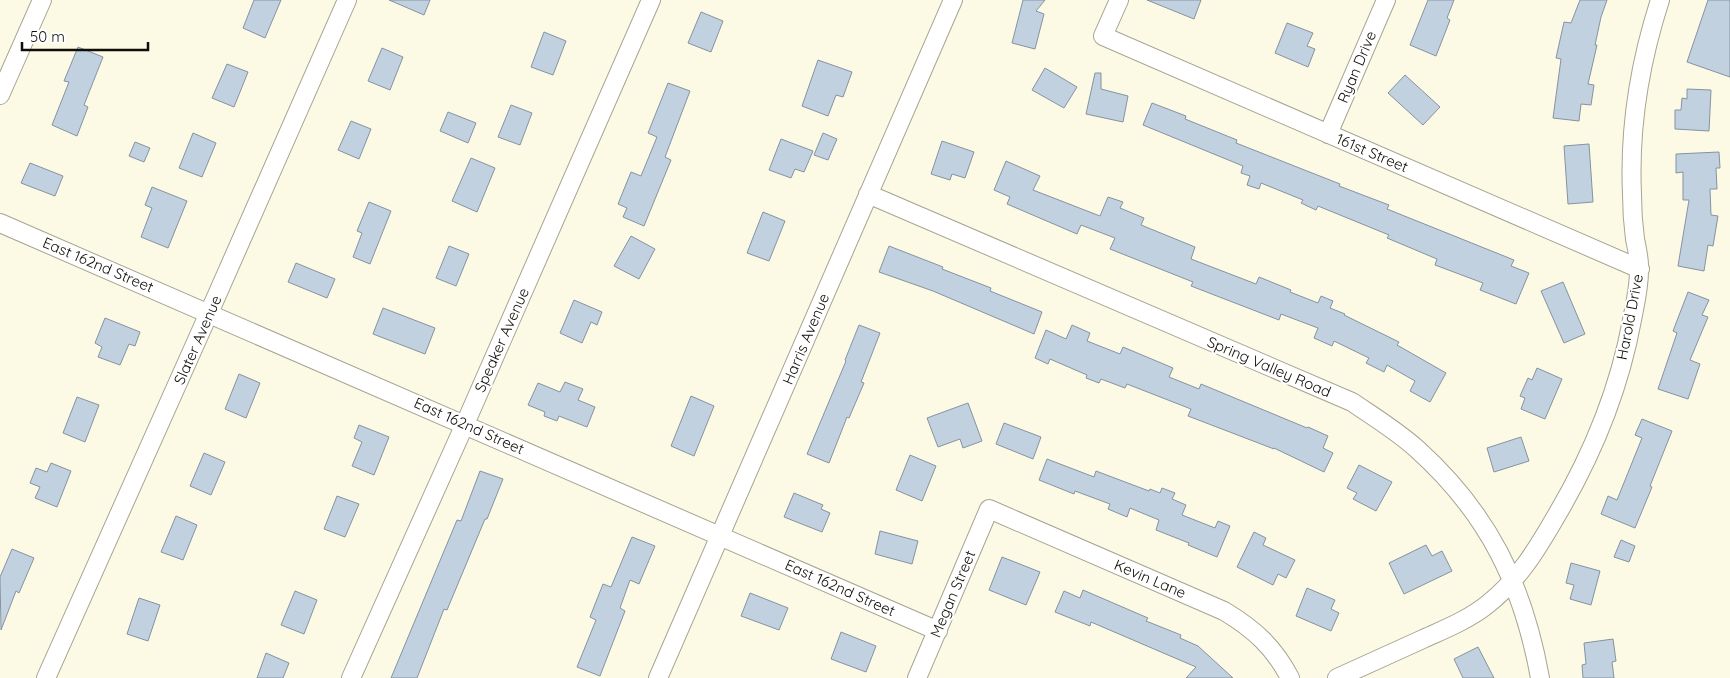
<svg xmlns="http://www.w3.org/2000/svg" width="1730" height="678" font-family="Quicksand,sans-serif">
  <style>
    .building { fill: #c2d1e0; stroke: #8593a1 }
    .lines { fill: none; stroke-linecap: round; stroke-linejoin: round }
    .street-casing { stroke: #a7a492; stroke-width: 20 }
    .street { stroke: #fff; stroke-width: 18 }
    .labels { text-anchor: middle; stroke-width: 4.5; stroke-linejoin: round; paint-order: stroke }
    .street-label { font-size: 15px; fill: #0f0e08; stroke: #fff }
  </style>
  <rect width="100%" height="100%" fill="#fcf9e5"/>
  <path class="building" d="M 254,0 L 281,0 L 265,38 L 243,28 Z
    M 389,0 L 430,0 L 424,15 Z
    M 1023,0 L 1045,0 L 1036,11 L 1044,14 L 1035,49 L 1012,43 Z
    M 1147,0 L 1201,0 L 1194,19 Z
    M 1428,0 L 1454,0 L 1447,18 L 1450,20 L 1436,56 L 1410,45 Z
    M 1580,0 L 1607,0 L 1601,17 L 1595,45 L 1597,45 L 1588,84 L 1594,85 L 1591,105 L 1581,104 L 1579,121 L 1553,118 L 1561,59 L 1556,58 L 1564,22 L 1571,23 Z
    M 1708,0 L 1730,0 L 1730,77 L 1687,62 Z
    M 701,12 L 723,21 L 711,52 L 688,43 Z
    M 1287,23 L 1313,33 L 1307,46 L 1315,49 L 1308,67 L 1275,53 Z
    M 544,32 L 566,41 L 553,75 L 531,67 Z
    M 78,47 L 103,57 L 84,105 L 88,107 L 77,136 L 52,125 L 69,82 L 64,81 Z
    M 382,48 L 403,57 L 390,90 L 368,81 Z
    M 818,60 L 852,72 L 843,97 L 836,95 L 828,116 L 802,106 Z
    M 227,64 L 248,72 L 234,107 L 212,98 Z
    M 1045,68 L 1077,87 L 1064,108 L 1032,90 Z
    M 1095,73 L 1101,73 L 1101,89 L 1128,96 L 1123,122 L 1086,114 Z
    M 1405,75 L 1440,107 L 1423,125 L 1388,93 Z
    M 668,83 L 690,91 L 665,157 L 671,160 L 644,226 L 623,217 L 627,208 L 618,204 L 631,172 L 641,176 L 657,137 L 648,133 Z
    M 1687,89 L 1711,90 L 1709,131 L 1675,129 L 1675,110 L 1681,110 L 1682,98 L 1687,99 Z
    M 1152,103 L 1186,116 L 1185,119 L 1237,140 L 1236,143 L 1340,184 L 1339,186 L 1389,205 L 1387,209 L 1514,260 L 1511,266 L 1529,273 L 1516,304 L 1480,290 L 1483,283 L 1435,265 L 1437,259 L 1387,238 L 1389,235 L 1318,206 L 1316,210 L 1301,203 L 1303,200 L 1261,183 L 1259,189 L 1247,185 L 1250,176 L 1241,173 L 1243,166 L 1143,125 Z
    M 511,105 L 532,113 L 520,145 L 498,137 Z
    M 448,112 L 476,123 L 468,143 L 440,131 Z
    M 351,121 L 371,129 L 359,159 L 338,150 Z
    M 193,133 L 216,143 L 202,177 L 179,168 Z
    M 823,133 L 837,139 L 828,160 L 814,155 Z
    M 781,139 L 813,151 L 804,172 L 795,169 L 791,178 L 769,170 Z
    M 942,141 L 974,152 L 965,178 L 952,174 L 950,180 L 931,174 Z
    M 135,142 L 150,148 L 144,162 L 129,156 Z
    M 1589,144 L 1593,202 L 1568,204 L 1564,146 Z
    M 1719,152 L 1720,168 L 1716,168 L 1717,189 L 1710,189 L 1711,215 L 1718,216 L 1713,246 L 1708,245 L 1704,271 L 1678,266 L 1689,200 L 1683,200 L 1683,172 L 1676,173 L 1676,154 Z
    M 471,158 L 495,168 L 477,212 L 452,201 Z
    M 1006,161 L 1040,176 L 1033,190 L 1100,216 L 1108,197 L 1123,202 L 1120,208 L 1144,218 L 1141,225 L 1195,247 L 1191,259 L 1256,284 L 1259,277 L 1291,290 L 1290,292 L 1318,303 L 1321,296 L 1333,301 L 1330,308 L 1345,314 L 1344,315 L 1399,342 L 1397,345 L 1446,373 L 1430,402 L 1410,391 L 1415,381 L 1387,365 L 1384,372 L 1366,363 L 1369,358 L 1334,341 L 1332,346 L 1314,338 L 1318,328 L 1281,314 L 1279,320 L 1191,286 L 1193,282 L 1110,249 L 1115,238 L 1081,225 L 1077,234 L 1007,204 L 1010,197 L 994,190 Z
    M 30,163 L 63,176 L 55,196 L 21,183 Z
    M 152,187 L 187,201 L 168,248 L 141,237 L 152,208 L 145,205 Z
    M 369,202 L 391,211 L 370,264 L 353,257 L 362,233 L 357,231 Z
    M 763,212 L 785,221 L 769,261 L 747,253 Z
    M 631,236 L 655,249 L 639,279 L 614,266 Z
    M 449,246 L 469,254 L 456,286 L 436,278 Z
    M 889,246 L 943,267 L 942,269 L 991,288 L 990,291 L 1042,312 L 1034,334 L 933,291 L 879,272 Z
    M 296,263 L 335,279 L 327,298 L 288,282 Z
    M 1563,282 L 1585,334 L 1564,343 L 1541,291 Z
    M 1688,292 L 1709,300 L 1702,315 L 1708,317 L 1690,360 L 1700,364 L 1688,399 L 1658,389 L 1677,333 L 1673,331 Z
    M 574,300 L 602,312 L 597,325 L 591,322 L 582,343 L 560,333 Z
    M 383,308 L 435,328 L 425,354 L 373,334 Z
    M 105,318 L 140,332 L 135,346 L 129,344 L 120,365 L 98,357 L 102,347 L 95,343 Z
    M 859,325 L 880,333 L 861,382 L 864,383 L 849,418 L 847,417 L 829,463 L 807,454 L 846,361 L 845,360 Z
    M 1072,325 L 1090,333 L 1087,341 L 1120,354 L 1123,347 L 1173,368 L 1169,377 L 1199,389 L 1201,384 L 1307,428 L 1308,427 L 1328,436 L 1323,448 L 1333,453 L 1324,472 L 1274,448 L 1274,449 L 1188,416 L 1191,409 L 1127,384 L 1125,388 L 1101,379 L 1099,383 L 1086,378 L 1087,375 L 1050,359 L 1048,364 L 1035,358 L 1046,330 L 1066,339 Z
    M 1537,368 L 1562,379 L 1545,419 L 1521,409 L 1525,398 L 1520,396 L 1528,378 L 1532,380 Z
    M 239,374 L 260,383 L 246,418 L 225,409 Z
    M 565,382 L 583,389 L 578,400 L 595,407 L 587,427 L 559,416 L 557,421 L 544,416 L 545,412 L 528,405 L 538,383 L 560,392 Z
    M 691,396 L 714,406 L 694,456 L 671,446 Z
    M 77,397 L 99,405 L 85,442 L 63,433 Z
    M 968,403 L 982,441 L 963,448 L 960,439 L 938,447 L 927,418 Z
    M 1642,419 L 1672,431 L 1650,486 L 1652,487 L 1635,528 L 1601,514 L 1608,496 L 1617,500 L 1642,438 L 1635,435 Z
    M 1004,423 L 1041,437 L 1033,459 L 996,444 Z
    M 359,425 L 389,437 L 374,475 L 352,466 L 362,442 L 354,438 Z
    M 1521,437 L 1529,461 L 1494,472 L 1487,448 Z
    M 204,453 L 225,462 L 211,495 L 190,486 Z
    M 910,455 L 936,466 L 922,501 L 896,490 Z
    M 1047,459 L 1094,477 L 1096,471 L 1149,491 L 1150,489 L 1160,493 L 1162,488 L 1175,493 L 1172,499 L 1186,505 L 1182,515 L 1215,528 L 1218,521 L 1230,526 L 1217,557 L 1188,545 L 1189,543 L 1156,530 L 1159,520 L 1130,508 L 1127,517 L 1108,509 L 1110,504 L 1075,491 L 1074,494 L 1039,480 Z
    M 51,463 L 71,471 L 57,507 L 35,498 L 40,487 L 30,483 L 36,468 L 47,472 Z
    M 1359,465 L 1392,482 L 1376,511 L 1353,499 L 1357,493 L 1347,488 Z
    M 480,471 L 503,479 L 487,519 L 485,519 L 447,610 L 444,609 L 417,678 L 391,678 L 457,520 L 461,521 Z
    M 794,493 L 823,505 L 821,509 L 830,513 L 822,532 L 784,517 Z
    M 337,496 L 359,504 L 345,537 L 324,529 Z
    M 176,516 L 197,525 L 183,560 L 161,552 Z
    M 880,531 L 918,541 L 912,564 L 875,554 Z
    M 1254,532 L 1266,538 L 1263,545 L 1295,560 L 1286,578 L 1278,574 L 1273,585 L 1237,567 Z
    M 632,537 L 655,546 L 639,584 L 630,580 L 620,608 L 625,611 L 600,676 L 577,667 L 596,620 L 590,617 L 603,584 L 611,587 Z
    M 1621,540 L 1635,546 L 1629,562 L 1614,557 Z
    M 1426,545 L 1432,556 L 1442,551 L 1452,571 L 1404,594 L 1389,563 Z
    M 12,549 L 34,558 L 19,593 L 16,591 L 1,630 L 0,577 Z
    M 1002,557 L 1040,572 L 1026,605 L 989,590 Z
    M 1571,563 L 1600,571 L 1591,605 L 1570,599 L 1574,585 L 1566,583 Z
    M 1307,588 L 1335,600 L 1331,609 L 1339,613 L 1331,631 L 1296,616 Z
    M 1083,590 L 1148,618 L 1146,621 L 1181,635 L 1180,638 L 1198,646 L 1233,678 L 1186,678 L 1196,667 L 1091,622 L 1090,626 L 1055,612 L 1064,591 L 1080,598 Z
    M 295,591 L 317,600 L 304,634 L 281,625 Z
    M 750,593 L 788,608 L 779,630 L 741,616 Z
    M 139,598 L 160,605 L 148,641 L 127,634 Z
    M 841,632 L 876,646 L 866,672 L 831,659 Z
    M 1613,639 L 1616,661 L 1612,662 L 1614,678 L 1583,678 L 1582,665 L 1586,664 L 1584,643 Z
    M 1478,647 L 1494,678 L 1463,678 L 1454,659 Z
    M 266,653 L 289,663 L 283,678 L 257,678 Z"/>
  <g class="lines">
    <g class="street-casing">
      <path id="street" d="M 1119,0 L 1103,36 L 1640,269
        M 0,95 L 42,0
        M 1328,134 L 1386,0
        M 868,194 L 1352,402 C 1374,417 1397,431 1417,449 C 1488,513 1523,584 1540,678
        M 0,223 L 938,631
        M 46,678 L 209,313 L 347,0
        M 351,678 L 465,424 L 651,0
        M 658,678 L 953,0
        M 917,678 L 989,509 L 1224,611 C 1254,629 1274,647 1290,678
        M 1337,678 C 1366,665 1394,652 1423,639 C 1445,629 1468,620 1488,604 C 1518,580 1536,551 1555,518 C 1592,456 1619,391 1632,320 C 1635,304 1639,288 1639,271 C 1640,261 1637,249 1635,239 C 1633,224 1632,209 1632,194 C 1629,128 1640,62 1660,0"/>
    </g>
    <use href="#street" class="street"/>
  </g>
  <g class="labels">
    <g class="street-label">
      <text transform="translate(1357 67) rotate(-67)" y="5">Ryan Drive</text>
      <text transform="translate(1372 153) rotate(23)" y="5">161st Street</text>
      <text transform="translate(98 265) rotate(23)" y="5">East 162nd Street</text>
      <text transform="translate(1630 317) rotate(-79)" y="5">Harold Drive</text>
      <text transform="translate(806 339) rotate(-67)" y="5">Harris Avenue</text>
      <text transform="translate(198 340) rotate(-66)" y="5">Slater Avenue</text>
      <text transform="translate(502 340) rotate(-66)" y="5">Speaker Avenue</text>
      <text transform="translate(1269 367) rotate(23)" y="5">Spring Valley Road</text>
      <text transform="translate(469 426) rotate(24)" y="5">East 162nd Street</text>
      <text transform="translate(1150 579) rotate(23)" y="5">Kevin Lane</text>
      <text transform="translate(840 588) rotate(24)" y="5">East 162nd Street</text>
      <text transform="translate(953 594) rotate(-67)" y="5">Megan Street</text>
    </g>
  </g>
  <path d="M22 42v8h126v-8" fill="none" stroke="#0f0e08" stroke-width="2.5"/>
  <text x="30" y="42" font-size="15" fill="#0f0e08" stroke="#ffffff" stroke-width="4" paint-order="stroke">50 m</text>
</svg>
